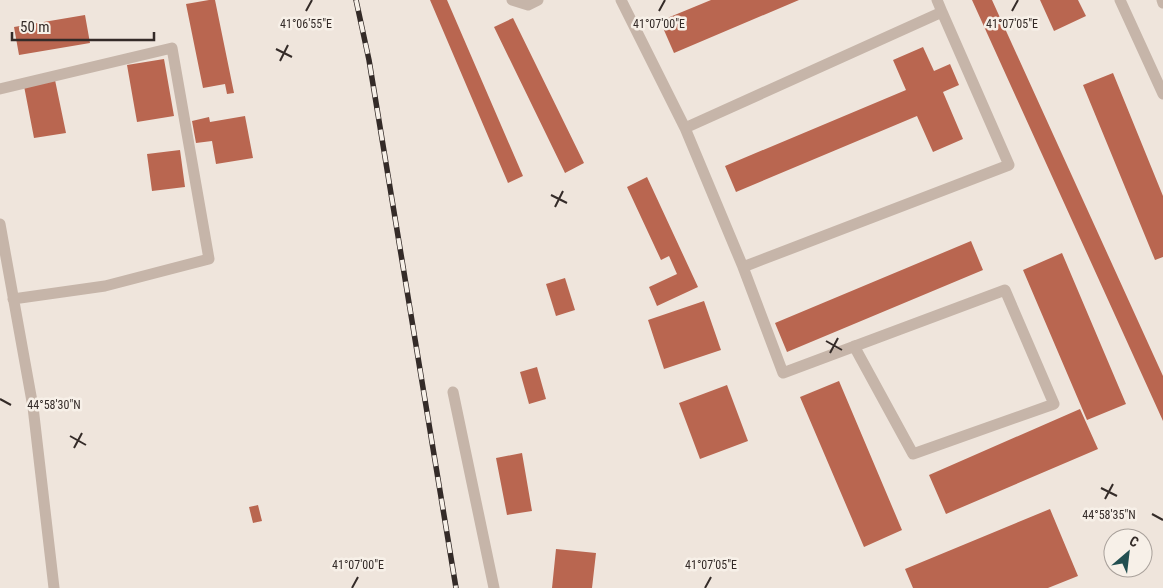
<svg xmlns="http://www.w3.org/2000/svg" width="1163" height="588" font-family="'Roboto Condensed',sans-serif">
  <style>
    .building { fill: #b96650 }
    .lines { fill: none; stroke-linecap: round; stroke-linejoin: round }
    .service { stroke: #c6b5a9; stroke-width: 11 }
    .rail-casing { stroke: #342b28; stroke-width: 5.5 }
    .rail { stroke: #f7f0e8; stroke-width: 4; stroke-dasharray: 11; stroke-linecap: butt }
    .ticks { fill: none; stroke: #342b28; stroke-width: 2 }
    .ticks-label { font-size: 12px; text-anchor: middle; fill: #342b28; stroke: #f7f0e8; stroke-width: 5; stroke-linejoin: round; paint-order: stroke }
  </style>
  <rect width="100%" height="100%" fill="#efe5dc"/>
  <path class="building" d="M 209,0 L 215,0 L 234,93 L 227,94 L 225,84 L 203,88 L 186,4 Z
    M 430,0 L 447,0 L 523,176 L 508,183 Z
    M 711,0 L 799,0 L 674,53 L 660,21 Z
    M 972,0 L 992,0 L 1163,376 L 1163,421 Z
    M 1040,0 L 1078,0 L 1086,16 L 1054,31 Z
    M 85,15 L 90,43 L 19,55 L 14,27 Z
    M 513,18 L 584,163 L 565,173 L 494,27 Z
    M 923,47 L 934,71 L 950,64 L 959,85 L 943,92 L 963,139 L 933,152 L 917,116 L 736,192 L 725,166 L 906,90 L 893,60 Z
    M 164,59 L 174,116 L 137,122 L 127,65 Z
    M 1113,73 L 1163,196 L 1163,257 L 1155,260 L 1083,85 Z
    M 55,80 L 66,133 L 34,138 L 24,86 Z
    M 245,116 L 253,158 L 216,164 L 212,141 L 196,143 L 192,121 L 209,117 L 210,122 Z
    M 180,150 L 185,187 L 152,191 L 147,154 Z
    M 647,177 L 698,287 L 657,306 L 649,287 L 677,274 L 669,256 L 661,260 L 627,187 Z
    M 971,241 L 983,270 L 787,352 L 775,323 Z
    M 1062,253 L 1126,404 L 1087,420 L 1023,270 Z
    M 565,278 L 575,310 L 556,316 L 546,284 Z
    M 704,301 L 721,350 L 664,369 L 648,320 Z
    M 537,367 L 546,399 L 529,404 L 520,372 Z
    M 839,381 L 902,530 L 864,547 L 800,397 Z
    M 727,385 L 748,441 L 700,459 L 679,403 Z
    M 1080,409 L 1098,449 L 946,514 L 929,475 Z
    M 522,453 L 532,511 L 507,515 L 496,458 Z
    M 258,505 L 262,521 L 253,523 L 249,507 Z
    M 1050,509 L 1078,576 L 1048,588 L 913,588 L 905,569 Z
    M 556,549 L 596,553 L 592,588 L 552,588 Z"/>
  <g class="lines">
    <path class="service" d="M 512,0 L 528,5 L 538,0
      M 621,0 L 685,128 L 743,267 L 1009,165 L 942,12
      M 1120,0 L 1163,94
      M 1162,0 L 1163,3
      M 0,89 L 172,48 L 209,259 L 105,286 L 13,299
      M 685,128 L 942,12 L 937,0
      M 0,224 L 33,407 L 54,588
      M 743,267 L 783,373 L 1005,290 L 1054,404 L 913,454 L 854,346
      M 453,392 L 494,588"/>
    <g class="rail-casing">
      <path id="rail" d="M 356,0 L 369,60 L 456,588"/>
    </g>
    <use href="#rail" class="rail"/>
  </g>
  <path class="ticks" d="M 306,11 L 312,0M 659,11 L 665,0M 1012,11 L 1018,0M 276,49 L 292,57M 280,61 L 288,45M 551,195 L 567,203M 555,207 L 563,191M 826,341 L 842,350M 830,353 L 838,338M 0,399 L 11,405M 70,436 L 86,445M 74,448 L 82,433M 1101,488 L 1117,496M 1105,499 L 1113,484M 1152,514 L 1163,520M 352,588 L 358,577M 705,588 L 711,577"/>
  <g class="ticks-label">
    <text x="306" y="28">41°06'55"E</text>
    <text x="659" y="28">41°07'00"E</text>
    <text x="1012" y="28">41°07'05"E</text>
    <text x="54" y="409">44°58'30"N</text>
    <text x="1109" y="519">44°58'35"N</text>
    <text x="358" y="569">41°07'00"E</text>
    <text x="711" y="569">41°07'05"E</text>
  </g>
  <g transform="translate(1128 553) rotate(28)"><circle r="24" fill="#f7f0e8" stroke="#a9a19b"/>
  <path d="M0-4L9 19L0 12L-9 19Z" fill="#224f51"/>
  <text y="-8" font-size="14" font-weight="bold" text-anchor="middle" fill="#342b28">С</text>
  </g>
  <path d="M12 32v8h142v-8" fill="none" stroke="#342b28" stroke-width="2.5"/>
  <text x="20" y="32" font-size="15" fill="#342b28" stroke="#f7f0e8" stroke-width="4" paint-order="stroke">50 m</text>
</svg>
